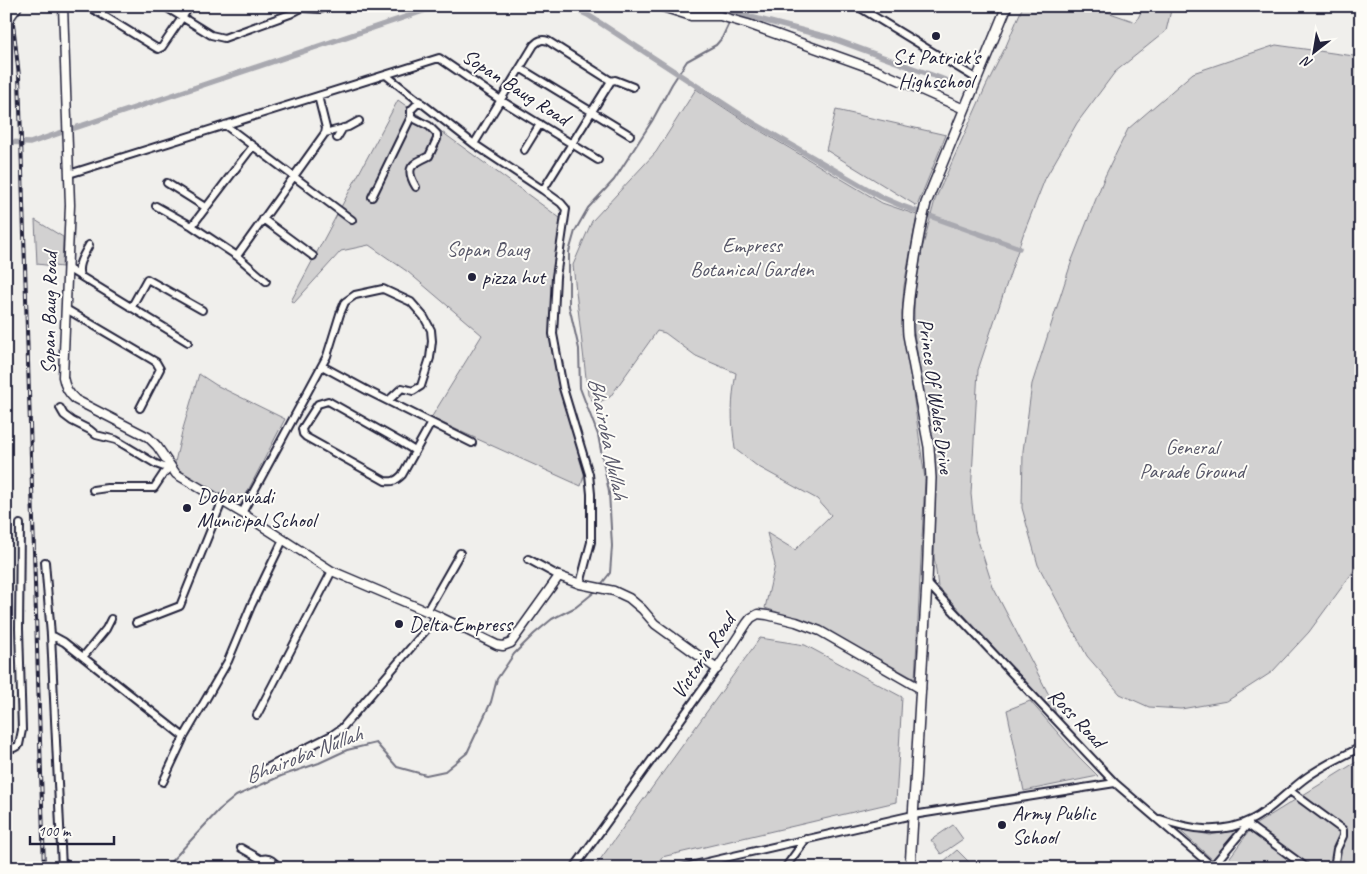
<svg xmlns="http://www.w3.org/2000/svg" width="1367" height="874" font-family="Caveat,sans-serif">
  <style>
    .green { fill: #d2d1d1; stroke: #7a7a86 }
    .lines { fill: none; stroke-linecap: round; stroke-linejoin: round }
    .stream { stroke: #737381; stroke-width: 2 }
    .canal { stroke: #a9a9b0; stroke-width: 5.5 }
    .minor-casing { stroke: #22223b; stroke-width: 10 }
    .tertiary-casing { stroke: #22223b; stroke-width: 11 }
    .secondary-casing { stroke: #22223b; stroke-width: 12 }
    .minor { stroke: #fdfcf7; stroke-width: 6 }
    .tertiary { stroke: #fdfcf7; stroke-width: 8 }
    .secondary { stroke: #fdfcf7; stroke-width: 9 }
    .rail-casing { stroke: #22223b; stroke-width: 4 }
    .rail { stroke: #fdfcf7; stroke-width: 2; stroke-dasharray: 5.5; stroke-linecap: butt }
    .tertiary-bridge-casing { stroke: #22223b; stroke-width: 11; stroke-linecap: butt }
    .tertiary-bridge { stroke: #fdfcf7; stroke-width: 8 }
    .poi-dot { fill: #22223b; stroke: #fdfcf7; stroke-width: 2 }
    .labels { text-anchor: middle; stroke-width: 4; stroke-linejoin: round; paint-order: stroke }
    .poi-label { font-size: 21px; fill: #22223b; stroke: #fdfcf7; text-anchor: start }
    .street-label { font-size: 21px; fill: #22223b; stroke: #fdfcf7 }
    .park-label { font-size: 21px; fill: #575768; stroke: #fdfcf7 }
    .water-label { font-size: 22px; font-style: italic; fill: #58586a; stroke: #fdfcf7 }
  </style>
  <rect width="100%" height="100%" fill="#f0efec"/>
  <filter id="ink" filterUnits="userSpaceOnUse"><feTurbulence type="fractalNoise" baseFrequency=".02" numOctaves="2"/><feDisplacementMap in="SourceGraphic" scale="10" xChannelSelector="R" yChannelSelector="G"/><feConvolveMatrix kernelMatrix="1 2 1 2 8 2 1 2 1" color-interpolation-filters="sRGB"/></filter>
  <g filter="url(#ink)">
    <path class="green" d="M 1023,6 L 1090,6 L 1136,22 L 1144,6 L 1172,6 L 1166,31 L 1115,72 L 1077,123 L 1045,179 L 1023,235 L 978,370 L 971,494 L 975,531 L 993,587 L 1051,699 L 1056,714 L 938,587 L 934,556 L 935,493 L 933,453 L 914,332 L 914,298 L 922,249 L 935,200 L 986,86 L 1006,46 Z
      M 1276,45 L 1361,57 L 1361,561 L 1309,632 L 1272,672 L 1227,701 L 1181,709 L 1149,707 L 1120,694 L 1087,656 L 1038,565 L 1022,508 L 1023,451 L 1032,384 L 1072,260 L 1105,176 L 1128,129 L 1193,73 Z
      M 696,89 L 752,126 L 882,203 L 917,215 L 904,286 L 902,315 L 925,479 L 915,679 C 866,652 818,624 765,608 L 775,565 L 767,533 L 795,550 L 831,515 L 817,499 L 757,466 L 735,449 C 731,419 731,402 736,373 L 696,356 L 665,333 L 657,331 L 610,397 L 595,404 L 588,395 L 573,265 L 592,221 L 656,152 Z
      M 398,100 L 560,218 L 554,282 L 553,337 L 560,375 L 563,400 L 585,472 L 581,486 L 431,418 L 482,335 L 408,272 L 369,245 L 341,251 L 294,303 L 291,301 Z
      M 836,110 L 946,135 L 917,206 L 826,150 Z
      M 35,220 L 63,237 L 62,267 L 37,264 Z
      M 199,374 L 216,385 L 285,419 L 240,506 L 177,470 L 175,462 L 182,432 Z
      M 760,638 L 805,645 L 902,697 L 896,802 L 662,857 L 654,868 L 594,868 Z
      M 1030,701 L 1079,757 L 1098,776 L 1024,791 L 1007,710 Z
      M 1361,759 L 1361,868 L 1222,868 L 1253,826 Z
      M 953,825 L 963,839 L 941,854 L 931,840 Z
      M 1177,828 L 1210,835 L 1237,830 L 1213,860 Z
      M 957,850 L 975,868 L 936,868 Z"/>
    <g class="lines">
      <path class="stream" d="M 731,16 L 732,6
        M 600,586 L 610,573 L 612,546 L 609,492 L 598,435 L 580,388 L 579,349 L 569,306 L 569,252 L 575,231 L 588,208 L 614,180 L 652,121 L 672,84 L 687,61 L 716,45 L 722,38 L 730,21
        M 165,868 L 219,810 L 236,796 L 281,776 L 319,763 L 347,750 L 376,743 L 397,767 L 426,775 L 445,771 L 467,753 L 491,702 L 497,679 L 514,654 L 534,634 L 552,619 L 576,607 L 597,590"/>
      <path class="canal" d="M 568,6 L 588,15 L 755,124 L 881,197 L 902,206 L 1019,248
        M 709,6 L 831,38 L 948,81
        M 6,142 L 30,143 L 438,6"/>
      <g class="minor-casing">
        <path id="minor" d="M 88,6 L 158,49 L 162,47 L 190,6
          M 164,6 L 211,35 L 224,38 L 290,14 L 305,6
          M 857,6 L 977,79
          M 304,8 L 321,9 L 330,6
          M 520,68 L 630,135
          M 387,76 L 474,144 L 543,190 L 561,203 L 566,209 L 556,277 L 553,334 L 563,388 L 589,474 L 591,494 L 591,542 L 580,584
          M 411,117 L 429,126 L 437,134 L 437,139 L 429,156 C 412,164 404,167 416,187
          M 225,125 L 352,220
          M 325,133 L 348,127 L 359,121
          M 337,138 L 343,128
          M 474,144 L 534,45 C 539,40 542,39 548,41 L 611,81
          M 524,150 L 540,124
          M 69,174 L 439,58 L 502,101 L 598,160
          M 167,183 L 205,207
          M 543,190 L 611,81 L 615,80 L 633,87
          M 372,197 L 411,117 L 411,110 L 420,101
          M 156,206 L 192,226 L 237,256 L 266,281
          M 263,219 L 313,256
          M 192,226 L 253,146
          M 237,256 L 325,133 L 326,128 L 318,96
          M 67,268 L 188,342
          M 80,276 C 76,265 84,255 89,245
          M 131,308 L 147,279 L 202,310
          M 66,309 L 156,362 L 160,369 L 140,408
          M 322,366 L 370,392 L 472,443
          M 60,408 L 64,415 L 72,421 L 90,430 L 96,435 L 116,440 L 156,464 L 172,470
          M 415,451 L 399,441 L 328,401 L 318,404 L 302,429 L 303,434 L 306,437 L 385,481 C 393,482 396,481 402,475 L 431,423
          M 93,490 L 107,488 L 154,488 L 164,473 L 169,469
          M 242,513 L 327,356 L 340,314 L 345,302 L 355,295 L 383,289 L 411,302 L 424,317 L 431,330 L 432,341 L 430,358 L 421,386 L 413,391 L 402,388 L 388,401
          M 528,559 L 559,576
          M 45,562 L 51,635 L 64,642 L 184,737
          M 927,583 L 1115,783 L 1214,868
          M 427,611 L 460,553
          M 136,623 L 180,606 L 222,502
          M 51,635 L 62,868
          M 83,657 L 106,629 L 111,619
          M 257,715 L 332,571
          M 6,747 L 14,748 L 19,745 L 22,730 L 19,629 L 20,524
          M 255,774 L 332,735 L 342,728 L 438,616
          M 163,782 L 184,737 L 228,661 L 251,606 L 283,540
          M 1290,791 L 1343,830 L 1343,836 L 1337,849 L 1334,868
          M 1160,819 C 1191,830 1222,835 1253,819 C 1271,810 1290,789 1307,777 C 1324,765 1343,756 1361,747
          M 1248,825 L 1307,868
          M 241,848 L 262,860
          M 62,862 L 71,868
          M 256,868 L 262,859 C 269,857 275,862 279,868
          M 574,868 L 717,669
          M 681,868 L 913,815 L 1115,783
          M 785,868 L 806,839
          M 1211,868 L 1249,823"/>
      </g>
      <g class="tertiary-casing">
        <path id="tertiary" d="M 63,6 L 70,205 L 63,377 C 65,387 68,393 76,400 L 148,437 L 157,446 L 176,474 L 242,513 L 332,571 L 438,616 L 497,645 L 503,646 L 511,643 L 559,576 L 580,584 L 614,591 L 629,598 L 642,609 L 655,624 L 717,669 L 747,623 L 751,618 L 758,614 L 767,615 L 796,622 L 820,631 L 921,689
          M 659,6 L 691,16 L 720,16 L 748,24 L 876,70 L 964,109"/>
      </g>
      <g class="secondary-casing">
        <path id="secondary" d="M 910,868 L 927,583 L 931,478 L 929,447 L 908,335 C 906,311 910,288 914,265 C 917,244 921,223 926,203 L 1007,6"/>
      </g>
      <use href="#minor" class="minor"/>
      <use href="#tertiary" class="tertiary"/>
      <use href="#secondary" class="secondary"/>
      <g class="rail-casing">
        <path id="rail" d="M 11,6 L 19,76 L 44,868"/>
      </g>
      <use href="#rail" class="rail"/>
      <g class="tertiary-bridge-casing">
        <path id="tertiary-bridge" d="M 6,23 L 18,6"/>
      </g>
      <use href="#tertiary-bridge" class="tertiary-bridge"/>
    </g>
  </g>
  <g class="poi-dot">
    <circle cx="936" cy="36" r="5"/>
    <circle cx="472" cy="277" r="5"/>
    <circle cx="187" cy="508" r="5"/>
    <circle cx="399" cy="624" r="5"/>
    <circle cx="1002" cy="825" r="5"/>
  </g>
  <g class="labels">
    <g class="poi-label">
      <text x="936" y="64" text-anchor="middle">S.t Patrick's<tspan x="936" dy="24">Highschool</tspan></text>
      <text x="482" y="284">pizza hut</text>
      <text x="197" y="503">Dobarwadi<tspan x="197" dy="24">Municipal School</tspan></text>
      <text x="409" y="631">Delta Empress</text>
      <text x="1012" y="820">Army Public<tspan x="1012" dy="24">School</tspan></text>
    </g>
    <g class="street-label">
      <text transform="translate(516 87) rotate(33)" y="7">Sopan Baug Road</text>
      <text transform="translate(49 313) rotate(-89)" y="7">Sopan Baug Road</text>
      <text transform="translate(936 396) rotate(82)" y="7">Prince Of Wales Drive</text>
      <text transform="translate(703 656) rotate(-56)" y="7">Victoria Road</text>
      <text transform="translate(1077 718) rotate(47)" y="7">Ross Road</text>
    </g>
    <g class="park-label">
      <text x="752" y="252">Empress<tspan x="752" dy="24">Botanical Garden</tspan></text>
      <text x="488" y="256">Sopan Baug</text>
      <text x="1192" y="454">General<tspan x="1192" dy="24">Parade Ground</tspan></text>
    </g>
    <g class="water-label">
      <text transform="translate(609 438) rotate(78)" y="8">Bhairoba Nullah</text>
      <text transform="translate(303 754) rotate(-21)" y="8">Bhairoba Nullah</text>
    </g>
  </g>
  <rect width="1367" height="874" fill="none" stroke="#fdfcf7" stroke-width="25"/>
  <rect x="12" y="12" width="1342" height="849" fill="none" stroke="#22223b" stroke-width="2" filter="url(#ink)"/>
  <g transform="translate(1314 52) rotate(211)" stroke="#fdfcf7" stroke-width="4" paint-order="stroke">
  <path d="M0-4L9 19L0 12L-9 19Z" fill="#22223b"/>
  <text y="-8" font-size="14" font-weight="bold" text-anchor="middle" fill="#22223b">N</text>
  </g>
  <path d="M30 836v8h84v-8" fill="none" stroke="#22223b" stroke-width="2.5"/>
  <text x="38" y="836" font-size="15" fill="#22223b" stroke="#fdfcf7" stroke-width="4" paint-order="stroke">100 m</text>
</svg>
